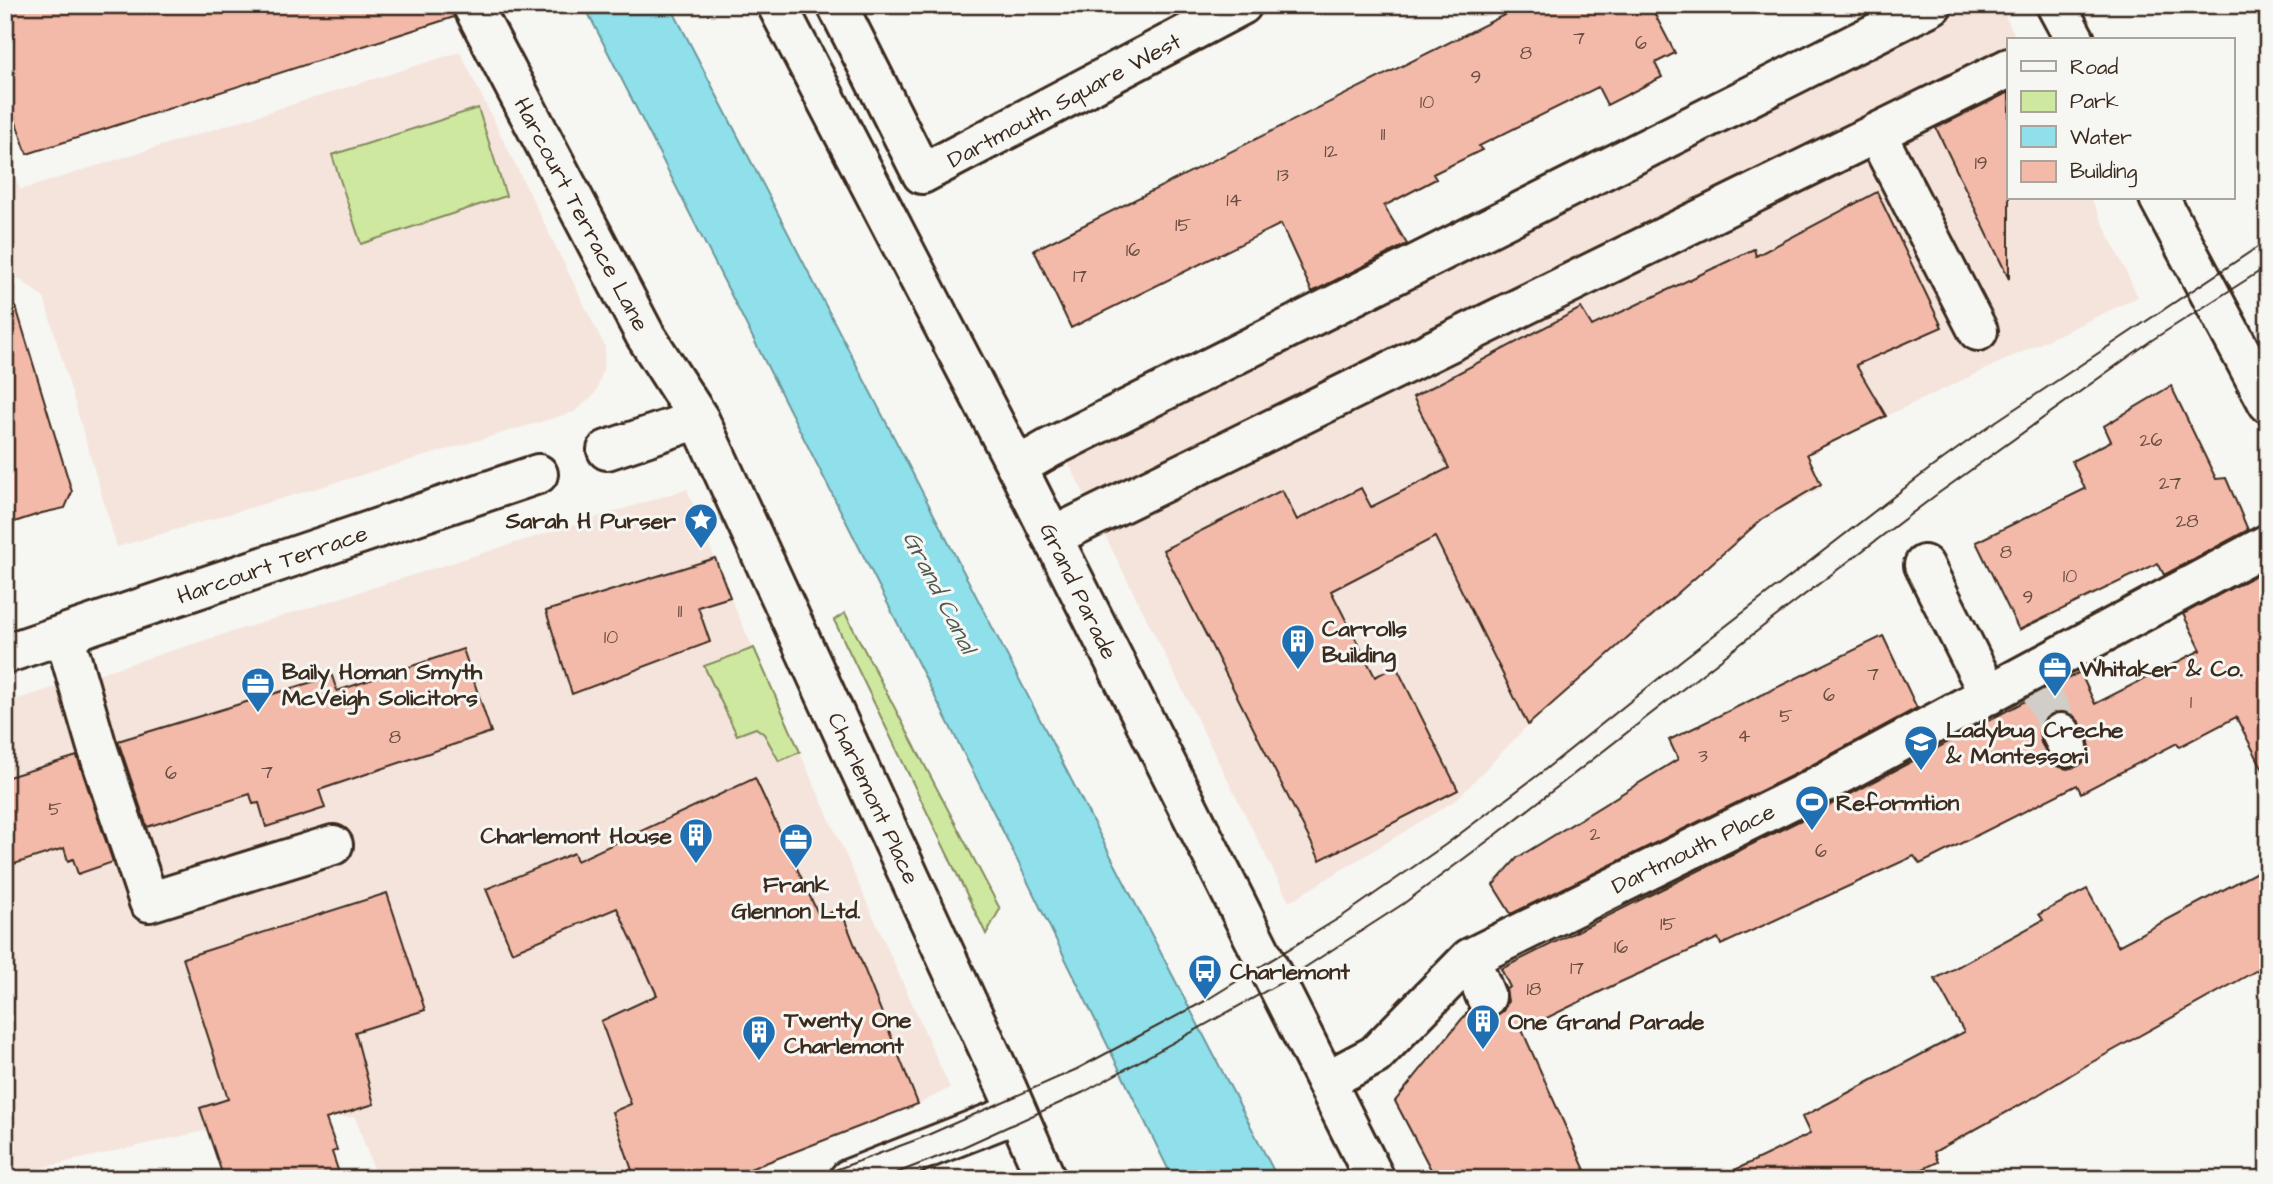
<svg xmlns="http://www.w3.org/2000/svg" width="2273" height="1184" font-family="'Architects Daughter',sans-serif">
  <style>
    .built { fill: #f5e4dc }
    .green { fill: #cee99f; stroke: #848a5e; stroke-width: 2 }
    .water { fill: #8fe0eb; stroke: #6d9799; stroke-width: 2 }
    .building { fill: #f3baaa; stroke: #3b2a1e; stroke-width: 2; fill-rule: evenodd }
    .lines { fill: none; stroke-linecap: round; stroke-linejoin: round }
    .minor-tunnel { stroke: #d1cdc8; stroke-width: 38; stroke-dasharray: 38 19; stroke-linecap: butt }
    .minor-casing { stroke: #3b2a1e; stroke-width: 44 }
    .major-casing { stroke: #3b2a1e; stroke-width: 44 }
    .minor { stroke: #f6f6f2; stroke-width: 38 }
    .major { stroke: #f6f6f2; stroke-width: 38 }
    .tram { stroke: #3b2a1e; stroke-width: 2 }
    .labels { text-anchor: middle; stroke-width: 6; stroke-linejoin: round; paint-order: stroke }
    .number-label { font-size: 19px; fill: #694e41 }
    .street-label { font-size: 23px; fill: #3b2a1e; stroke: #f6f6f2 }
    .poi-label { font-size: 23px; font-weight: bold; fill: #3b2a1e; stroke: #f6f6f2; text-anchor: start }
    .water-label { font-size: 24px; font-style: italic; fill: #505851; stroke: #f6f6f2 }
  </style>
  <rect width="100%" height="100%" fill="#f6f6f2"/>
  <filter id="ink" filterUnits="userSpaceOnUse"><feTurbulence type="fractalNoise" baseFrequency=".0143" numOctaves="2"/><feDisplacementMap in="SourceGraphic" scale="14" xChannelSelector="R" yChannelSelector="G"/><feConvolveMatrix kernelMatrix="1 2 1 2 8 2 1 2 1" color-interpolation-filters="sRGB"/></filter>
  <g filter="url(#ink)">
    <path class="built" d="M 1971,5 L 2000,5 L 2017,40 L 2009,40 L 2009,198 L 2091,198 L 2138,297 L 1808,453 L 1822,488 L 1762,519 L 1528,725 L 1456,800 L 1289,902 L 1068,462 Z
      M 460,52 L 605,347 L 603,371 L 595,394 L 574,412 L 117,547 L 44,298 L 5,268 L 5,148 L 20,190 Z
      M 687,489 L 730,597 L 950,1088 L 918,1104 L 724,1179 L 377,1179 L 355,1117 L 318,1117 L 204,1131 L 5,1176 L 5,703 Z"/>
    <path class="green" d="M 478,108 L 506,196 L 361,244 L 332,155 Z
      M 845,613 L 1000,909 L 986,934 L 834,620 Z
      M 754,648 L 800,752 L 779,761 L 764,734 L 756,728 L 737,735 L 704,666 Z"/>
    <path class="water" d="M 584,5 L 670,5 L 1278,1179 L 1173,1179 L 997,819 Z"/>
    <path class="building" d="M 5,5 L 450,5 L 454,17 L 27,154 L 5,91 Z
      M 1524,5 L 1650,5 L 1675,53 L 1655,63 L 1662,77 L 1607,105 L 1598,87 L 1479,146 L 1482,150 L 1433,174 L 1436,179 L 1384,206 L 1407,244 L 1312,292 L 1281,224 L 1071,328 L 1034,250 Z
      M 2009,92 L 2009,279 L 1936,128 Z
      M 1877,192 L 1942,327 L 1856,365 L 1886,416 L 1807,454 L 1821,484 L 1762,519 L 1528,725 L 1435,537 L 1331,591 L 1375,677 L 1396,666 L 1458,790 L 1320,860 L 1163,550 L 1282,490 L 1297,520 L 1361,488 L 1371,507 L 1449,468 L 1413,397 L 1581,308 L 1592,326 L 1754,249 L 1756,256 Z
      M 16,307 L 72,492 L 65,508 L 42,513 L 5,525 L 5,308 Z
      M 2171,386 L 2216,479 L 2226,478 L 2248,530 L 2164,575 L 2158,563 L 2019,630 L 1976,542 L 2085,489 L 2072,461 L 2111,441 L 2104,426 Z
      M 715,558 L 730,597 L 698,607 L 710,642 L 572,694 L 546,611 Z
      M 2265,570 L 2268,577 L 2268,779 L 2236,717 L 2179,747 L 2177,743 L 2081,793 L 2077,785 L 1920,864 L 1914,856 L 1721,945 L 1718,938 L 1614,985 L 1522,1030 L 1589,1179 L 1436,1179 L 1395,1101 L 1469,1010 L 1473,1015 L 1484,1019 L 1494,1017 L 1503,1011 L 1508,1001 L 1506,989 L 1510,987 L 1501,969 L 1815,813 L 2080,672 L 2095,704 L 2201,650 L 2183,614 ZM 2063,711 L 2072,714 L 2080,723 L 2088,737 L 2090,748 L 2086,760 L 2078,766 L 2067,769 L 2057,766 L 2049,757 L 2041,743 L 2039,732 L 2043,720 L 2052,713 Z
      M 1883,636 L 1917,708 L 1795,774 L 1511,914 L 1493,885 L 1517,858 L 1678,759 L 1669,740 Z
      M 463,649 L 491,732 L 319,790 L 325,808 L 266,827 L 259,803 L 253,804 L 250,794 L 147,827 L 118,741 L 332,676 L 337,691 Z
      M 77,756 L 113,862 L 78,874 L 73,859 L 68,861 L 64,848 L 5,867 L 5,778 Z
      M 755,778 L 820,918 L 840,908 L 918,1104 L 724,1179 L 635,1179 L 612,1112 L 631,1104 L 601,1021 L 657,995 L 617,908 L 512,952 L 486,889 L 574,853 L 577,861 Z
      M 2268,866 L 2268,964 L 2087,1065 L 2033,1098 L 1934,1152 L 1938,1162 L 1902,1179 L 1716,1179 L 1810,1134 L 1802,1117 L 1964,1032 L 1935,979 L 2043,920 L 2039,914 L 2087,889 L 2118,946 Z
      M 387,893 L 425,1010 L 355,1032 L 374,1104 L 326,1119 L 337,1150 L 332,1152 L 341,1179 L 224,1179 L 200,1108 L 228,1099 L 183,958 Z"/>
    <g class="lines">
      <path class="minor-tunnel" d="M 2041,691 L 2061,733"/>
      <g class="minor-casing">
        <path id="minor" d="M 472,5 L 645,335 L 699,419 L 1007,1089 L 1046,1179
          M 837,5 L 922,174 L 1242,5
          M 2056,5 L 2075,40
          M 1876,133 L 1978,331
          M 2159,198 L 2268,403
          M 607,450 L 699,419
          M 1017,467 L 1050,448 L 1932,5
          M 1052,537 L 2009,68
          M 1924,565 L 1989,695
          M 64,634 L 96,744 L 149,902 L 333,845
          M 5,654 L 538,474
          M 2061,733 L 2068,747
          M 1470,958 L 1486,997
          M 1326,1081 L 1375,1055 L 1470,958 L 1805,793 L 2268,544
          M 849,1179 L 1017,1113"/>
      </g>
      <g class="major-casing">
        <path id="major" d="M 777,5 L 1017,467 L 1375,1179"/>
      </g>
      <use href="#minor" class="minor"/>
      <use href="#major" class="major"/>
      <path class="tram" d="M 811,1179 L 921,1138 L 1077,1069 L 1205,1001 L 1344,915 L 1445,845 L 1542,772 L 1683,659 L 1932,467 L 1992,424 L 2268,240
        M 881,1179 L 961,1148 L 1084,1092 L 1284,981 L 1403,904 L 1497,834 L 1770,621 L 1936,495 L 2152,340 L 2268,266"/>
    </g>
  </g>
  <defs>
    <g id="sight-pin" transform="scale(1.75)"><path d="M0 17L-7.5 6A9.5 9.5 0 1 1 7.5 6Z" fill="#1f6fb2" stroke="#f6f6f2"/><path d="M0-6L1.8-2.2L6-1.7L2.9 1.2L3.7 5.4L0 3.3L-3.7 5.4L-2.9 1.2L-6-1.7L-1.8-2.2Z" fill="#fff"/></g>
    <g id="building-pin" transform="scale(1.75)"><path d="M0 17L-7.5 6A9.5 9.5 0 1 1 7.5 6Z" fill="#1f6fb2" stroke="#f6f6f2"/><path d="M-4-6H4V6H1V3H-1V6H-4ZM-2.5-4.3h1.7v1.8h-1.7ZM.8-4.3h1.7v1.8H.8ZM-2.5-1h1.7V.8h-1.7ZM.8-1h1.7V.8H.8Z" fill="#fff"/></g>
    <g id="office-pin" transform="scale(1.75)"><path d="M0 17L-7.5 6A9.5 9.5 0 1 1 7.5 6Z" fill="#1f6fb2" stroke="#f6f6f2"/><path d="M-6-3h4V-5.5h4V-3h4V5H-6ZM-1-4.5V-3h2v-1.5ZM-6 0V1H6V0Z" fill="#fff"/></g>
    <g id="school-pin" transform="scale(1.75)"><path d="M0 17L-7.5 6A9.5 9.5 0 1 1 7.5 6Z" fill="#1f6fb2" stroke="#f6f6f2"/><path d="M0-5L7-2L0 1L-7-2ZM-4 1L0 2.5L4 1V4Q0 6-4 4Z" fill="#fff"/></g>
    <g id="stadium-pin" transform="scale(1.75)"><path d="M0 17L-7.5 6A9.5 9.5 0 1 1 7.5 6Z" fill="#1f6fb2" stroke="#f6f6f2"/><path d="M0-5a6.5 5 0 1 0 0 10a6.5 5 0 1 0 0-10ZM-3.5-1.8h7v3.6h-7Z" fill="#fff"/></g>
    <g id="bus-pin" transform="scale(1.75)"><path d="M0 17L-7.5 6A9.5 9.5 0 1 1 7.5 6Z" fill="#1f6fb2" stroke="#f6f6f2"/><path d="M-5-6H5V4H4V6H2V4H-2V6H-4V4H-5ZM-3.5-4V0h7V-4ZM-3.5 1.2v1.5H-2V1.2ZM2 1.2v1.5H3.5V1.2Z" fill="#fff"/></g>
  </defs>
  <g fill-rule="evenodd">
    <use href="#sight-pin" x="701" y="520"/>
    <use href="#building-pin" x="1298" y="641"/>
    <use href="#office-pin" x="2055" y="668"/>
    <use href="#office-pin" x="258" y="684"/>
    <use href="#school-pin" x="1921" y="742"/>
    <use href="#stadium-pin" x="1812" y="802"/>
    <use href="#building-pin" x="696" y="835"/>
    <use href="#office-pin" x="796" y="840"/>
    <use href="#bus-pin" x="1205" y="971"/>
    <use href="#building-pin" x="1483" y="1021"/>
    <use href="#building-pin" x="759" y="1032"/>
  </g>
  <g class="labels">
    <g class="number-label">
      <text x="1579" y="44">7</text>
      <text x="1641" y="49">6</text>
      <text x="1526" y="59">8</text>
      <text x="1476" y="83">9</text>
      <text x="1427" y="108">10</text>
      <text x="1383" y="140">11</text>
      <text x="1331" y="157">12</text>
      <text x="1981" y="169">19</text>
      <text x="1283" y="181">13</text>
      <text x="1234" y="206">14</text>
      <text x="1183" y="231">15</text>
      <text x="1133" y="256">16</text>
      <text x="1080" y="282">17</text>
      <text x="2151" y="446">26</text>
      <text x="2170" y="489">27</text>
      <text x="2187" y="527">28</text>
      <text x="2006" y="558">8</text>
      <text x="2070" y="582">10</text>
      <text x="2028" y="603">9</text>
      <text x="680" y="617">11</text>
      <text x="611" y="643">10</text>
      <text x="1873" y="680">7</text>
      <text x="1829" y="701">6</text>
      <text x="2191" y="708">1</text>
      <text x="1786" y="722">5</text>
      <text x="1744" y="742">4</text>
      <text x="395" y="743">8</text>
      <text x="1703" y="762">3</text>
      <text x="267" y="778">7</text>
      <text x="171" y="779">6</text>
      <text x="55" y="815">5</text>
      <text x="1595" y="840">2</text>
      <text x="1821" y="857">6</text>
      <text x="1668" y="930">15</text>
      <text x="1621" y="953">16</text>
      <text x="1577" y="974">17</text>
      <text x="1534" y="995">18</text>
    </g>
    <g class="street-label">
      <text transform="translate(1064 100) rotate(-28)" y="8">Dartmouth Square West</text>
      <text transform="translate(582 214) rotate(62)" y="8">Harcourt Terrace Lane</text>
      <text transform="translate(272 564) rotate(-19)" y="8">Harcourt Terrace</text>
      <text transform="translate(1079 591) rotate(64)" y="8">Grand Parade</text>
      <text transform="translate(874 798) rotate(65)" y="8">Charlemont Place</text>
      <text transform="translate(1693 848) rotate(-26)" y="8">Dartmouth Place</text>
    </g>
    <g class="poi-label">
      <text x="676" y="528" text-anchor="end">Sarah H Purser</text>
      <text x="1322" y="636">Carrolls<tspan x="1322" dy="26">Building</tspan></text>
      <text x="2080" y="676">Whitaker &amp; Co.</text>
      <text x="282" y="679">Baily Homan Smyth<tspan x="282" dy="26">McVeigh Solicitors</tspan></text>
      <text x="1946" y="737">Ladybug Creche<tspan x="1946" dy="26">&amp; Montessori</tspan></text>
      <text x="1836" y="810">Reformtion</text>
      <text x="672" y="843" text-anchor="end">Charlemont House</text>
      <text x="796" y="892" text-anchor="middle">Frank<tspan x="796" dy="26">Glennon Ltd.</tspan></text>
      <text x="1230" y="979">Charlemont</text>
      <text x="784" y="1027">Twenty One<tspan x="784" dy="26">Charlemont</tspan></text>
      <text x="1508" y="1029">One Grand Parade</text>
    </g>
    <g class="water-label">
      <text transform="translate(940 592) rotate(63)" y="8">Grand Canal</text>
    </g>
  </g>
  <rect width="2273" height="1184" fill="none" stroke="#f6f6f2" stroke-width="28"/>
  <rect x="14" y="14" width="2245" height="1156" fill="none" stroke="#3b2a1e" stroke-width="2.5" filter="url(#ink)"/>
  <rect x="2007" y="38" width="228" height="161" fill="#f6f6f2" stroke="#aba49d" stroke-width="2"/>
  <rect x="2021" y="61" width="35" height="10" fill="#f6f6f2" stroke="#aba49d" stroke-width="2"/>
  <text x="2070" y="74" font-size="21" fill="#3b2a1e">Road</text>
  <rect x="2021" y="91" width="35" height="21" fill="#cee99f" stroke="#aba49d" stroke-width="2"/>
  <text x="2070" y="108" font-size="21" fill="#3b2a1e">Park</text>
  <rect x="2021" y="126" width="35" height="21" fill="#8fe0eb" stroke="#aba49d" stroke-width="2"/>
  <text x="2070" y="144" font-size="21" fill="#3b2a1e">Water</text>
  <rect x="2021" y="161" width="35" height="21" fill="#f3baaa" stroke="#aba49d" stroke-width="2"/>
  <text x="2070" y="178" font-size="21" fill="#3b2a1e">Building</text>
</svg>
